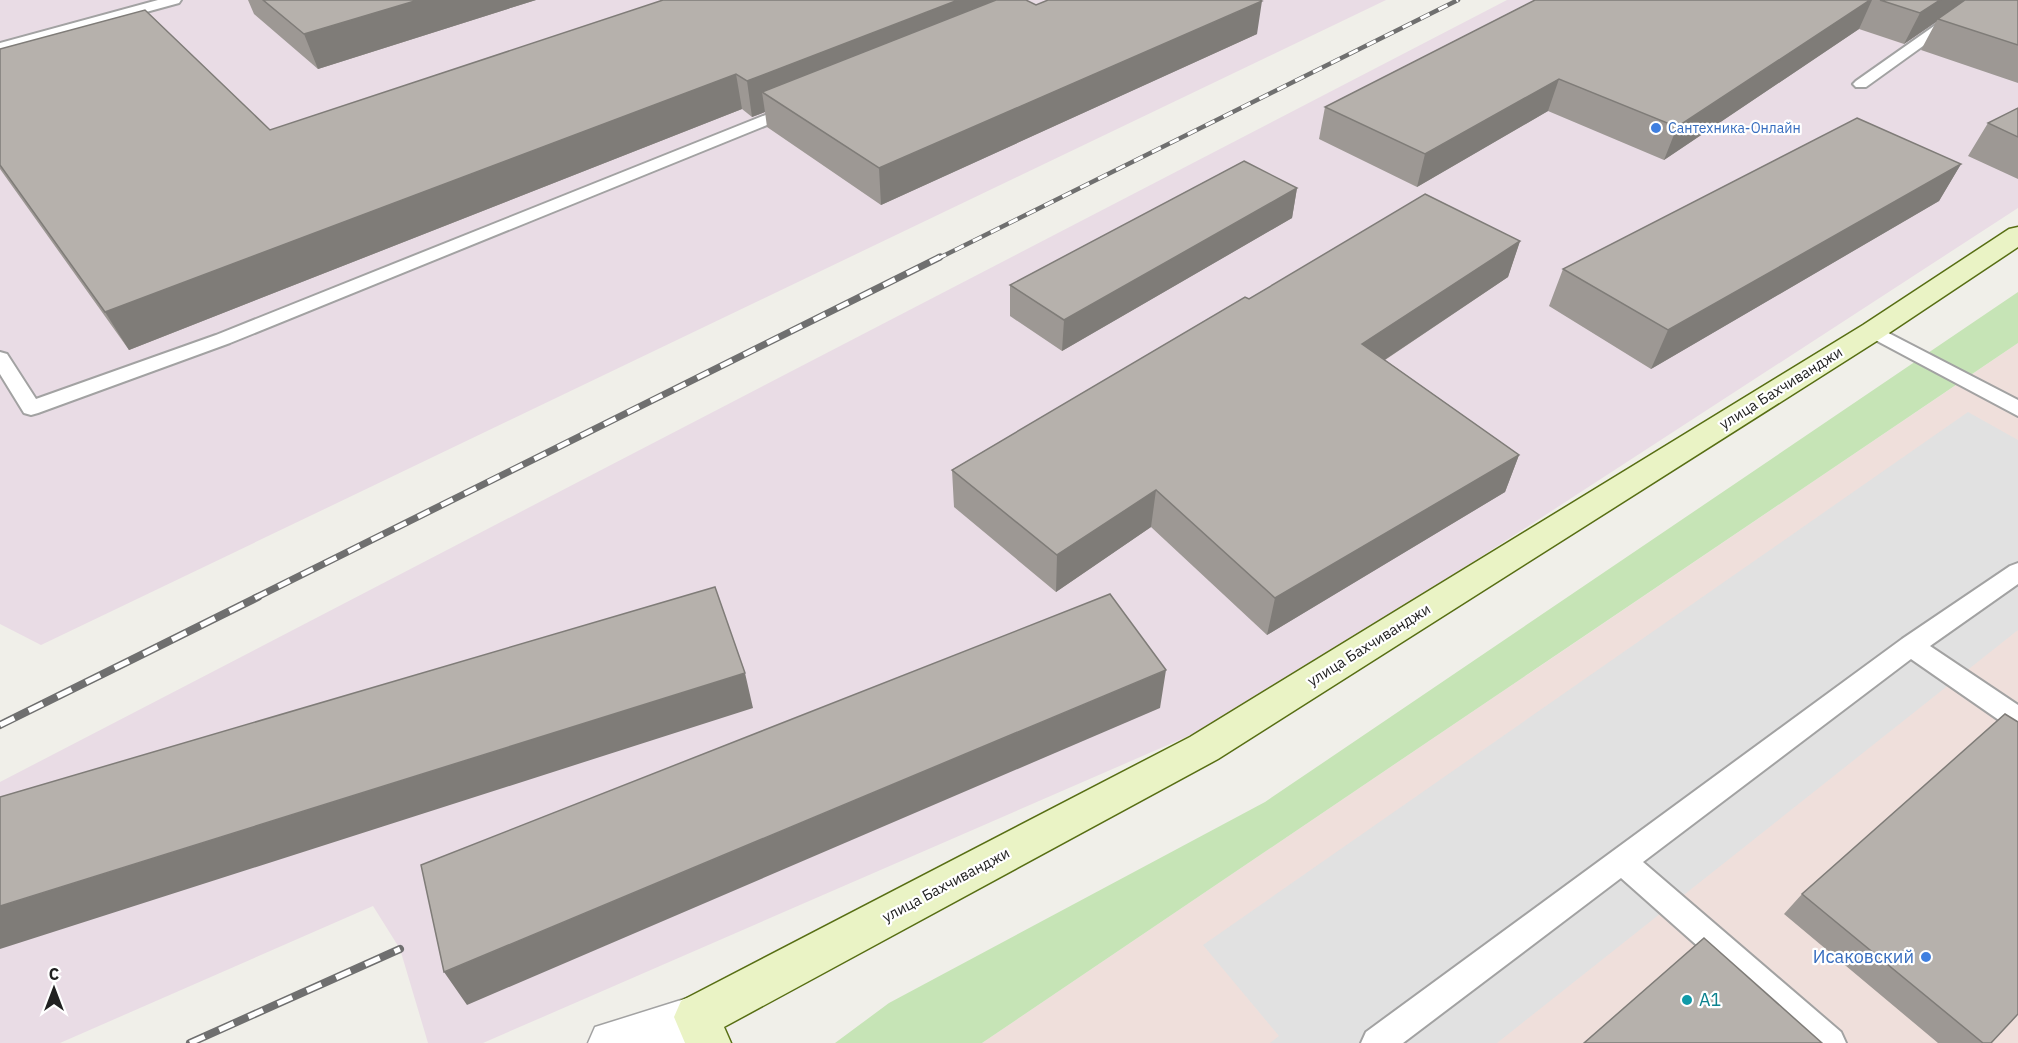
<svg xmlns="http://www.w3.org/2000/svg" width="2018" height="1043" font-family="'IBM Plex Sans',sans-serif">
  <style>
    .commercial { fill: #efdfdb }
    .industrial { fill: #e9dce5 }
    .grass { fill: #c6e4b6 }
    .parking { fill: #e1e1e1 }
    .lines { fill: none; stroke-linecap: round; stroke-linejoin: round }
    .service-casing { stroke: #a2a2a2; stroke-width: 4 }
    .minor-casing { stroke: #a2a2a2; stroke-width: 3 }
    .secondary-casing { stroke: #576e13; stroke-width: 3 }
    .service { fill: #fff; fill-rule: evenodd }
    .minor { fill: #fff; fill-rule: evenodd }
    .secondary { fill: #eaf3c5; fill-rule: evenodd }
    .rail-far2-casing { stroke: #6f6f6f; stroke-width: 4.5 }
    .rail-far1-casing { stroke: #6f6f6f; stroke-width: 7 }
    .rail-casing { stroke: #6f6f6f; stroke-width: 8 }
    .rail-far2 { stroke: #fff; stroke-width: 3; stroke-dasharray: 10; stroke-linecap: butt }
    .rail-far1 { stroke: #fff; stroke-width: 4.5; stroke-dasharray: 13; stroke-linecap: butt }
    .rail { stroke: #fff; stroke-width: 5; stroke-dasharray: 16; stroke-linecap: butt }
    .wall { fill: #9d9894 }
    .shaded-wall { fill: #7f7c78 }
    .building { fill: #b6b1ac; stroke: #7f7c78; stroke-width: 1.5 }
    .shop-dot { fill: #3f7fe0; stroke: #fff; stroke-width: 2 }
    .culture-dot { fill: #0f9aa8; stroke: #fff; stroke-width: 2 }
    .labels { text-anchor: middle; stroke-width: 4.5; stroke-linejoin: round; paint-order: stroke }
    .far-shop-label { font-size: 14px; fill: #366cbe; stroke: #fff; text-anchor: start }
    .street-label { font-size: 15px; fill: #212121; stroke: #fff }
    .near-shop-label { font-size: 18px; fill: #366cbe; stroke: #fff; text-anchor: end }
    .near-culture-label { font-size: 18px; fill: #0d838f; stroke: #fff; text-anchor: start }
  </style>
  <rect width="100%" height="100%" fill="#f0efe9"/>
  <path class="commercial" d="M 2018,343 L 2018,1043 L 982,1043 L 1965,379 Z"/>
  <path class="industrial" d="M 0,0 L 1386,0 L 41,645 L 0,624 Z
    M 1507,0 L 2018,0 L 2018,208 L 1239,714 L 483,1043 L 428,1043 L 400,949 L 373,906 L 60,1043 L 0,1043 L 0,782 Z"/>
  <path class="grass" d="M 2018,292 L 2018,343 L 982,1043 L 835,1043 L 889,1003 L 1265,802 Z"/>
  <path class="parking" d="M 1968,412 L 2018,440 L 2018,630 L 1497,1043 L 1270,1043 L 1279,1036 L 1203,945 Z"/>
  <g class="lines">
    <g class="service-casing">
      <path id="service" d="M 158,0 L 181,0 L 179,3 L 0,52 L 0,43 Z
        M 1971,0 L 1987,0 L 1866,87 L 1856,87 L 1853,84 L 1856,81 Z
        M 793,104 L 799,106 L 801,109 L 799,112 L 230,343 L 38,413 L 31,415 L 24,413 L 0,374 L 0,352 L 7,354 L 36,399 L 216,335 Z
        M 1873,325 L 2018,400 L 2018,416 L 1866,335 L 1863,331 L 1866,327 Z
        M 2018,563 L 2018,584 L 1930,646 L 2018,705 L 2018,730 L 2009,727 L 1911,659 L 1643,862 L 1841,1032 L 1846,1043 L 1807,1043 L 1621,878 L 1403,1043 L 1361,1043 L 1366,1032 L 1902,639 L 2010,566 Z"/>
    </g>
    <g class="minor-casing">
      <path id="minor" d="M 697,995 L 713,1001 L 720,1017 L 713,1033 L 685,1043 L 588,1043 L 595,1027 Z"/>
    </g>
    <g class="secondary-casing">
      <path id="secondary" d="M 2018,227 L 2018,247 L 1883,337 L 1218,759 L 724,1027 L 731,1043 L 685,1043 L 674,1017 L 681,1001 L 1190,737 L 1863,325 L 2009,229 Z"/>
    </g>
    <use href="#service" class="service"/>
    <use href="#minor" class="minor"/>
    <use href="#secondary" class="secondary"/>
    <g class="rail-far2-casing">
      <path id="rail-far2" d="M 937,259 L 1458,0"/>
    </g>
    <g class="rail-far1-casing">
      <path id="rail-far1" d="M 255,598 L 940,257"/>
    </g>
    <g class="rail-casing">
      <path id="rail" d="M 0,725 L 258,597
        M 190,1043 L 400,949"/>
    </g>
    <use href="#rail-far2" class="rail-far2"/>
    <use href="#rail-far1" class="rail-far1"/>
    <use href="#rail" class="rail"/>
  </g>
  <path class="wall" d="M 248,0 L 536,0 L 318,69 L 254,14 Z
    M 1535,0 L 2018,0 L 2018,83 L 1921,50 L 1936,22 L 1904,44 L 1859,29 L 1664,160 L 1548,111 L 1417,187 L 1319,139 L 1325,107 Z
    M 1036,5 L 1257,34 L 881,205 L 767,127 L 765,112 L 752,117 L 742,109 L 129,350 L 0,169 L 0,49 L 270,130 Z
    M 2018,108 L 2018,179 L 1968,156 L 1988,123 Z
    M 1961,164 L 1939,201 L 1651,369 L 1549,306 L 1563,269 Z
    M 1297,188 L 1292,218 L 1062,351 L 1010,316 L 1010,285 Z
    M 1520,241 L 1508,277 L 1385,360 L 1519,455 L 1505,492 L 1267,635 L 1151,527 L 1056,592 L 954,507 L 952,470 L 1249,299 Z
    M 1802,894 L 1991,1043 L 1938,1043 L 1784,914 Z"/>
  <path class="shaded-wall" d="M 418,0 L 536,0 L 318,69 L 304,34 Z
    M 958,0 L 996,0 L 762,92 L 765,112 L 752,117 L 747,81 Z
    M 1870,0 L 1872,0 L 1859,29 L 1664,160 L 1677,127 Z
    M 1940,0 L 1967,0 L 1938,19 L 1936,22 L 1904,44 L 1920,13 Z
    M 1262,1 L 1257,34 L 881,205 L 879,168 Z
    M 736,74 L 742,109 L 129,350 L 105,312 Z
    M 1559,79 L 1548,111 L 1417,187 L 1425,154 Z
    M 1961,164 L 1939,201 L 1651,369 L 1668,330 Z
    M 1297,188 L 1292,218 L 1062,351 L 1064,320 Z
    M 1520,241 L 1508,277 L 1353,381 L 1362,344 Z
    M 1519,455 L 1505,492 L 1267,635 L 1275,598 Z
    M 1156,490 L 1151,527 L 1056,592 L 1057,555 Z
    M 1166,670 L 1160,708 L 467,1005 L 444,972 Z
    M 745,673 L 753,708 L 0,949 L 0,906 Z"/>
  <path class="building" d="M 263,0 L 418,0 L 304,34 Z
    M 663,0 L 958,0 L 747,81 L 736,74 L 105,312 L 0,165 L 0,49 L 145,10 L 270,130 Z
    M 996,0 L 1026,0 L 1036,5 L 1048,0 L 1260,0 L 1262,1 L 879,168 L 762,92 Z
    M 1535,0 L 1870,0 L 1677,127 L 1559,79 L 1425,154 L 1325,107 Z
    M 1880,0 L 1940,0 L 1920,13 Z
    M 1965,0 L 2018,0 L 2018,45 L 1938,19 Z
    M 2018,108 L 2018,137 L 1988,123 Z
    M 1857,118 L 1961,164 L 1668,330 L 1563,269 Z
    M 1244,161 L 1297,188 L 1064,320 L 1010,285 Z
    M 1425,194 L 1520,241 L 1362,344 L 1519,455 L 1275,598 L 1156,490 L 1057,555 L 952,470 L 1245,297 L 1249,299 Z
    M 715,587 L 745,673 L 0,906 L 0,797 Z
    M 1110,594 L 1166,670 L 444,972 L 421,865 Z
    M 2005,714 L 2018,722 L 2018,1014 L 1991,1043 L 1983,1043 L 1802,894 Z
    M 1704,938 L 1822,1043 L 1584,1043 Z"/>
  <g class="shop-dot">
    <circle cx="1656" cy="128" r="6"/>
    <circle cx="1926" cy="957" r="6"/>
  </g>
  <circle class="culture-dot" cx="1687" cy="1000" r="6"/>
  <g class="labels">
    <g class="far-shop-label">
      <text x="1668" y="133">Сантехника-Онлайн</text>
    </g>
    <g class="street-label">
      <text transform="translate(1781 388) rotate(-32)" y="5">улица Бахчиванджи</text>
      <text transform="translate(1369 645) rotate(-32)" y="5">улица Бахчиванджи</text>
      <text transform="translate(946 885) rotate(-28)" y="5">улица Бахчиванджи</text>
    </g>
    <g class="near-shop-label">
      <text x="1914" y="963">Исаковский</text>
    </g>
    <g class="near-culture-label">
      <text x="1699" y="1006">A1</text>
    </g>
  </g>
  <g transform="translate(54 989)" stroke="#ffffff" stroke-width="4.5" paint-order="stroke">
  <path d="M0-4.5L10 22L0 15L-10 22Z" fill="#212121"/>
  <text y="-9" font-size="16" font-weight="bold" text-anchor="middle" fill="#212121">С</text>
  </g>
</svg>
